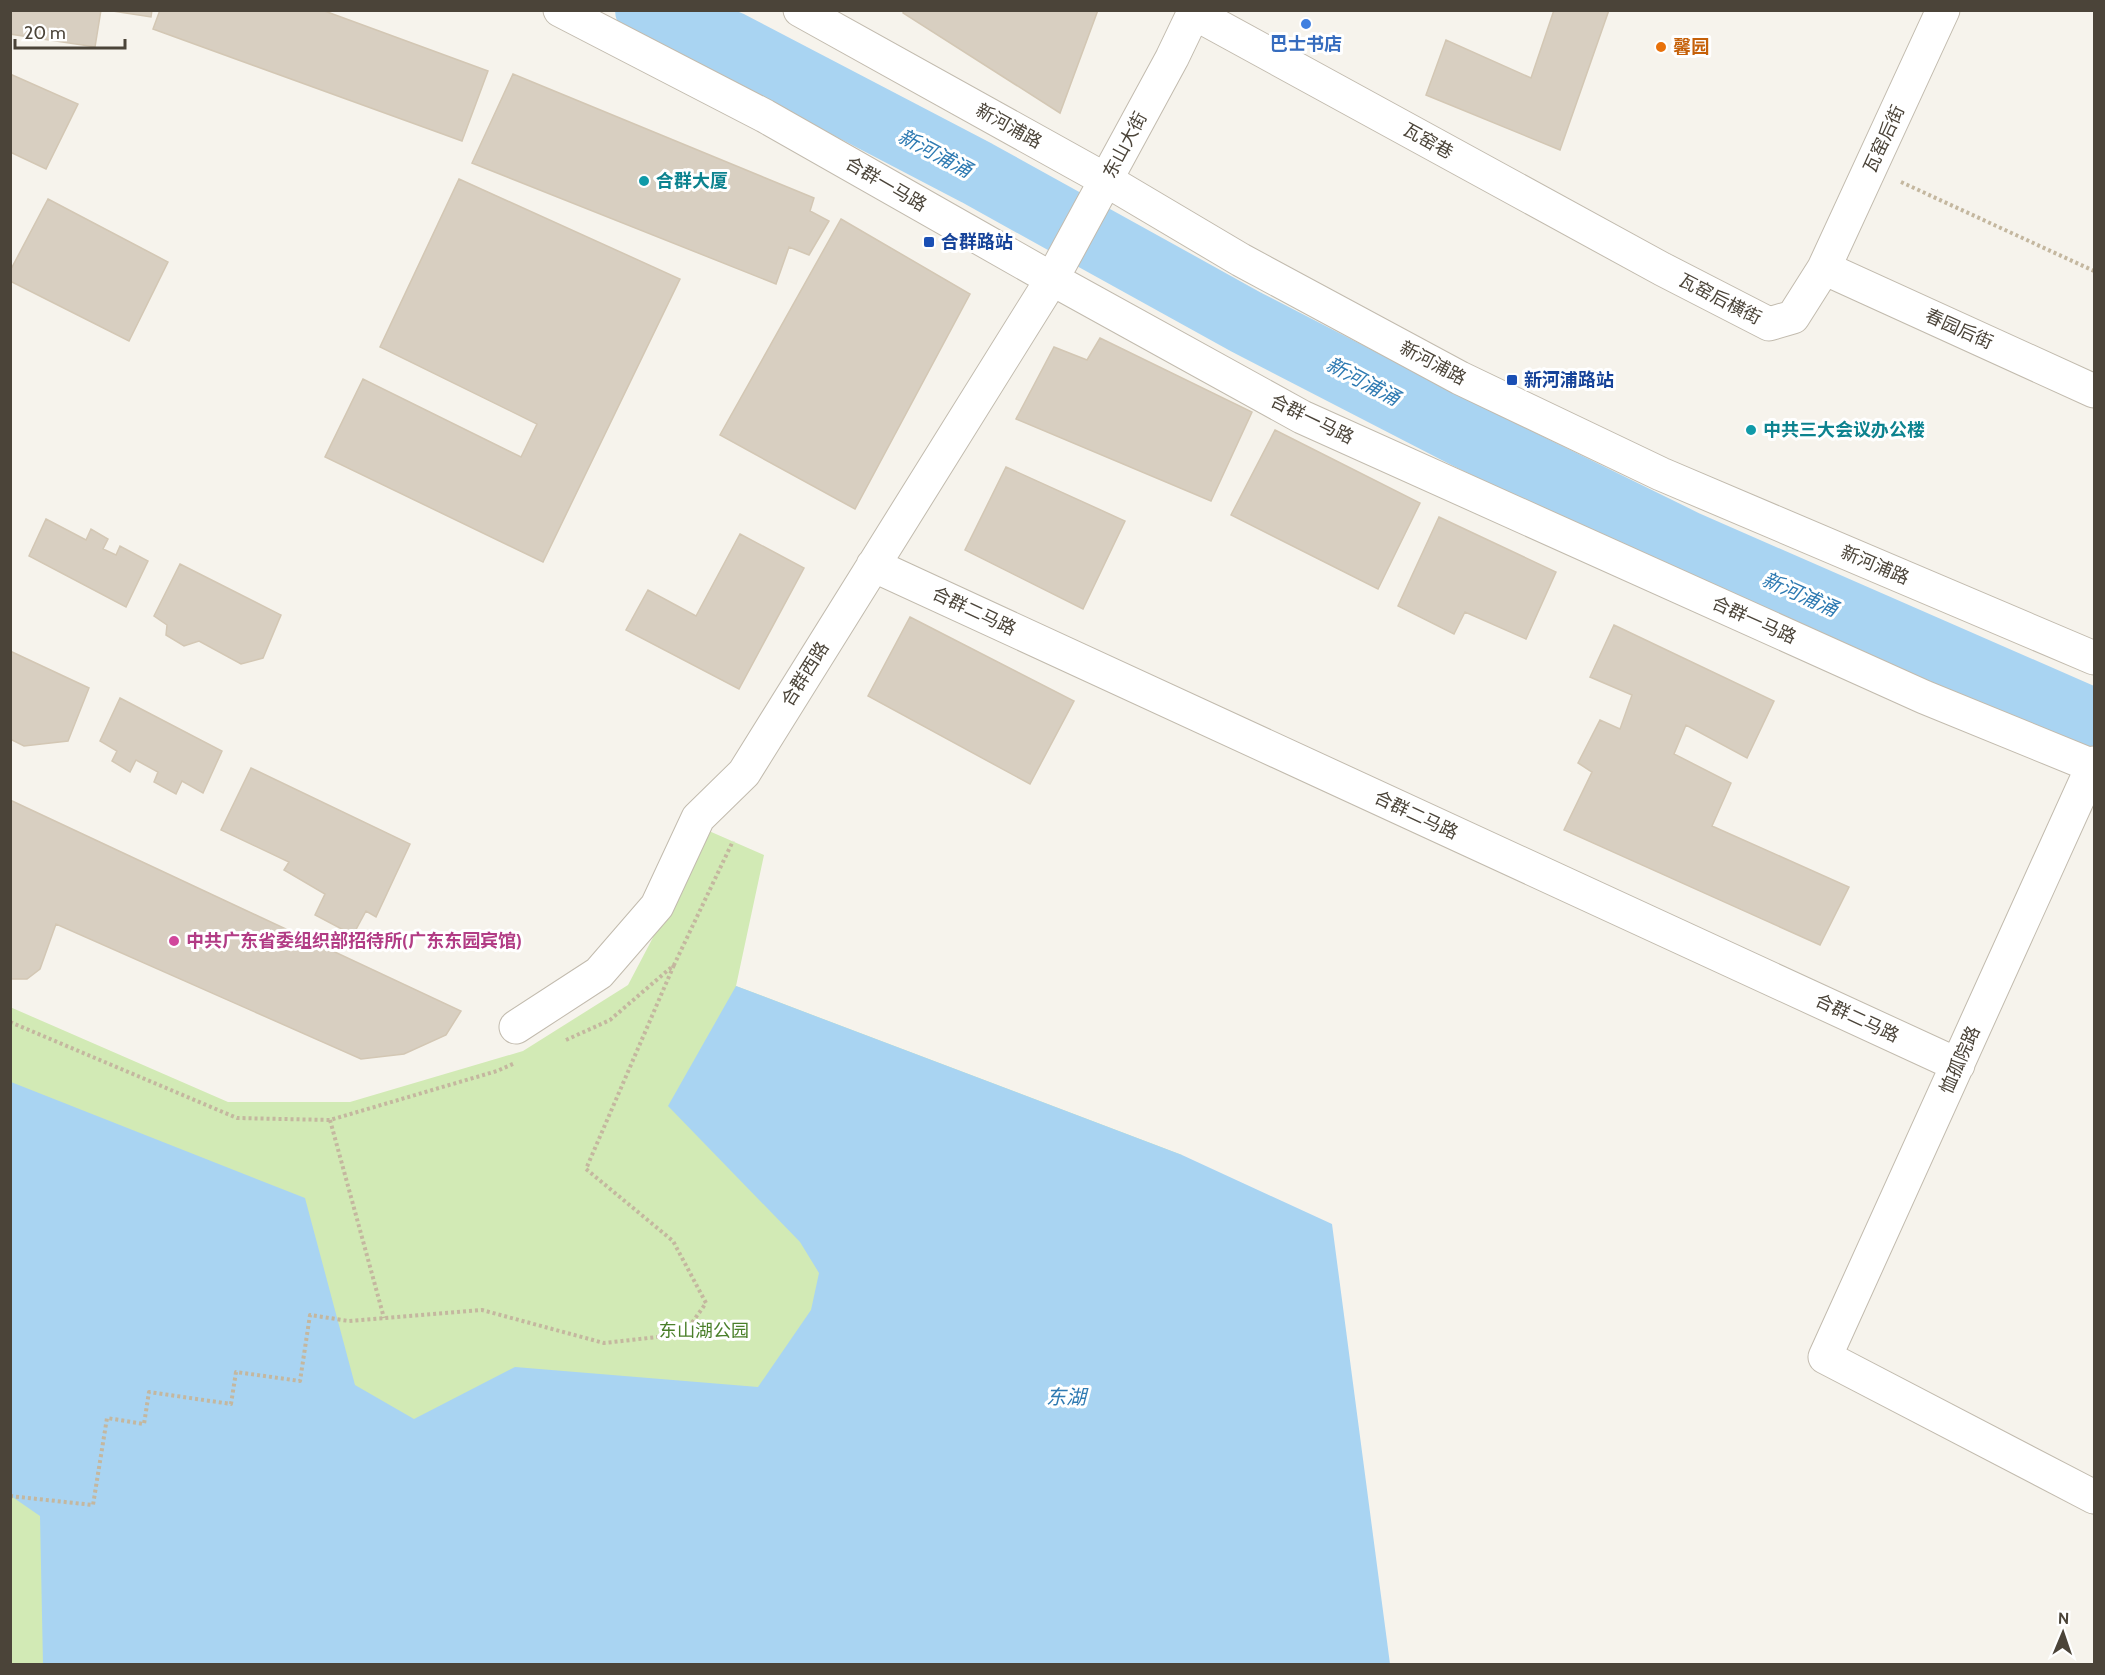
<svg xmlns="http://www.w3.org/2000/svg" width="2105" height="1675" font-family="Cabin,'Noto Sans SC',sans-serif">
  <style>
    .green { fill: #d2eab5 }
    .water { fill: #a9d4f2 }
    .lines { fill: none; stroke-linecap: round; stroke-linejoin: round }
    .river { stroke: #a9d4f2; stroke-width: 66 }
    .building { fill: #d8cfc1; stroke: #d3c7b4; stroke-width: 1.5 }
    .minor-casing { stroke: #c2bbae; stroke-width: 35 }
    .path { stroke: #c4b79f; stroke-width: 4; stroke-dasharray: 3 3; stroke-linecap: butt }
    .minor { stroke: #fff; stroke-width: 33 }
    .shop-dot { fill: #3f7fe0; stroke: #fff; stroke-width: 2 }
    .food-dot { fill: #e8710a; stroke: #fff; stroke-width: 2 }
    .culture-dot { fill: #0f9aa8; stroke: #fff; stroke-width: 2 }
    .transit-dot { fill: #1a4fb4; stroke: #fff; stroke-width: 2 }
    .hotel-dot { fill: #d1479c; stroke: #fff; stroke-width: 2 }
    .labels { text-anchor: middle; stroke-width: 6; stroke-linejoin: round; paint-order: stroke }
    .shop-label { font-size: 18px; font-weight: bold; fill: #366cbe; stroke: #fff }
    .food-label { font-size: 18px; font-weight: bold; fill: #c56008; stroke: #fff; text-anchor: start }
    .street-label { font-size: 18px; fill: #4b4439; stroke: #fff }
    .culture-label { font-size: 18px; font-weight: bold; fill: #0d838f; stroke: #fff; text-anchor: start }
    .transit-label { font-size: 18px; font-weight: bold; fill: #164399; stroke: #fff; text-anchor: start }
    .hotel-label { font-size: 18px; font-weight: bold; fill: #b23c85; stroke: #fff; text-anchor: start }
    .park-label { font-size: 18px; fill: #4a7f2a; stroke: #fff }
    .water-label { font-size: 20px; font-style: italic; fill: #2e7ab2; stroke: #fff }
  </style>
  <rect width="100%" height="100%" fill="#f6f3ec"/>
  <path class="green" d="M 709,831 L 764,855 L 736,986 L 1182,1155 L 1159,1664 L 11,1664 L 10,1007 L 228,1102 L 350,1102 L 523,1051 L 628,985 Z"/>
  <path class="water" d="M 736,986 L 1182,1155 L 1332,1224 L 1390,1664 L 43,1664 L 40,1516 L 11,1496 L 11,1082 L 305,1198 L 355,1385 L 414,1419 L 515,1367 L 758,1387 L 811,1310 L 819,1273 L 800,1242 L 668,1106 Z"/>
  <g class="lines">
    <path class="river" d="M 648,10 L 730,44 L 977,173 L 1246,322 L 1463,434 L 1687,544 L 2094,722"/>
  </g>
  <path class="building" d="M 10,10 L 101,10 L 95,47 L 10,34 Z
    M 106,10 L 152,10 L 151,17 Z
    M 160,10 L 322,10 L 488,71 L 462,141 L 153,29 Z
    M 904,10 L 1098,10 L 1060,113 L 903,13 Z
    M 1554,10 L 1609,10 L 1560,150 L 1426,95 L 1446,40 L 1531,78 Z
    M 10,74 L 78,104 L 46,169 L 10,152 Z
    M 513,74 L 814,198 L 810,211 L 829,221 L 809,255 L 789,247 L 776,284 L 472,163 Z
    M 459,179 L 680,279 L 543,562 L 325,457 L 363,379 L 521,457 L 537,424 L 380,347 Z
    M 48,199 L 168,262 L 129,341 L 10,281 L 10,271 Z
    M 841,219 L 970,294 L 855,509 L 720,435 Z
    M 1100,338 L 1252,412 L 1211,501 L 1016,419 L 1054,347 L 1087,360 Z
    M 1275,430 L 1420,503 L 1378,589 L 1231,515 Z
    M 1006,467 L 1125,521 L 1083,609 L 965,550 Z
    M 1439,517 L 1556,572 L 1526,639 L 1465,612 L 1454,634 L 1398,606 Z
    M 46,519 L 86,540 L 91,529 L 108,539 L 103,549 L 116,555 L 120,546 L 148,561 L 126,607 L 29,556 Z
    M 740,534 L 804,568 L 739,689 L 626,630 L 648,590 L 696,616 Z
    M 180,564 L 281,615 L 263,658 L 241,664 L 199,641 L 184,646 L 166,635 L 167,625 L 154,616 Z
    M 910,617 L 1074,701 L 1030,784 L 868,696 Z
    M 1614,625 L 1774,701 L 1747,758 L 1686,725 L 1674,754 L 1731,783 L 1712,826 L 1849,887 L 1820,945 L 1564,830 L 1592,772 L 1578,763 L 1600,720 L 1620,729 L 1632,695 L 1590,677 Z
    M 10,651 L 89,688 L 68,741 L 24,746 L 10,739 Z
    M 120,698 L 222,751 L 203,793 L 182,781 L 176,794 L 154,782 L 158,772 L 136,760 L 130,772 L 112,761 L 117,751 L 100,741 Z
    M 251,768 L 410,844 L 376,917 L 366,911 L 353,935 L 315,915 L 325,894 L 284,870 L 289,862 L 221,830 Z
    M 10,800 L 461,1011 L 446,1035 L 404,1054 L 361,1059 L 56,924 L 40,969 L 27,979 L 10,979 Z"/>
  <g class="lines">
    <g class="minor-casing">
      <path id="minor" d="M 560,10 L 765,116 L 1052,279 L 1302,417 L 1924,697 L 2093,766
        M 800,10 L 1106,180 L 1241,260 L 1460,378 L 1661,474 L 2094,658
        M 1194,13 L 1662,269 L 1769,324 L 1793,317 L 1824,268 L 1943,10
        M 1824,268 L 2094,391
        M 873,565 L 1958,1065
        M 2094,763 L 1825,1357 L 2094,1497
        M 516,1027 L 599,973 L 657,906 L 698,818 L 744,773 L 1052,279 L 1172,58 L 1195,10"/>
    </g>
    <path class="path" d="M 1901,182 L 2094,271
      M 10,1022 L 237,1118 L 330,1120 L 497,1071 L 515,1063
      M 566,1040 L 610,1020 L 674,965 L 733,841
      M 330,1120 L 384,1318
      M 10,1496 L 93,1505 L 107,1418 L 144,1424 L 149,1392 L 231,1404 L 236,1372 L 300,1381 L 310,1315 L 349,1321 L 482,1310 L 604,1343 L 684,1334 L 706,1303 L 673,1241 L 586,1169 L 674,965"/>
    <use href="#minor" class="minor"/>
  </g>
  <circle class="shop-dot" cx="1306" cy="24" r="6"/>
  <circle class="food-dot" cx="1661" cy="47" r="6"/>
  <g class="culture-dot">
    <circle cx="644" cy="181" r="6"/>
    <circle cx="1751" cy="430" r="6"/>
  </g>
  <g class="transit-dot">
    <rect x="923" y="236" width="12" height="12" rx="3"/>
    <rect x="1506" y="374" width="12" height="12" rx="3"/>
  </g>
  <circle class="hotel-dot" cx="174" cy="941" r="6"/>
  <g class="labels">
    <g class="shop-label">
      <text x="1306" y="50">巴士书店</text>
    </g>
    <g class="food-label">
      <text x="1673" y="53">馨园</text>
    </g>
    <g class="street-label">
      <text transform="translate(1009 126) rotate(29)" y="6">新河浦路</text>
      <text transform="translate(1884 139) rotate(-65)" y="6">瓦窑后街</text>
      <text transform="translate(1428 141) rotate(29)" y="6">瓦窑巷</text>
      <text transform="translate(1125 145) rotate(-62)" y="6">东山大街</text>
      <text transform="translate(886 184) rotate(30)" y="6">合群一马路</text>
      <text transform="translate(1720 299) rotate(27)" y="6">瓦窑后横街</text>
      <text transform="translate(1959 329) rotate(24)" y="6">春园后街</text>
      <text transform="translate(1433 363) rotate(28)" y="6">新河浦路</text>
      <text transform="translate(1312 419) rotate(26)" y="6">合群一马路</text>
      <text transform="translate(1875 565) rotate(23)" y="6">新河浦路</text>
      <text transform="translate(974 611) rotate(25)" y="6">合群二马路</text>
      <text transform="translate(1754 620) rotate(24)" y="6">合群一马路</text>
      <text transform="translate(805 674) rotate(-58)" y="6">合群西路</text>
      <text transform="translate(1416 815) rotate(25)" y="6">合群二马路</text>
      <text transform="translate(1857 1018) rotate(25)" y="6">合群二马路</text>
      <text transform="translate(1960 1060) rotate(-66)" y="6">恤孤院路</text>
    </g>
    <g class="culture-label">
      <text x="656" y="187">合群大厦</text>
      <text x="1763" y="436">中共三大会议办公楼</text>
    </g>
    <g class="transit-label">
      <text x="941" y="248">合群路站</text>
      <text x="1524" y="386">新河浦路站</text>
    </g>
    <g class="hotel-label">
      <text x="186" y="947">中共广东省委组织部招待所(广东东园宾馆)</text>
    </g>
    <g class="park-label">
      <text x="704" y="1337">东山湖公园</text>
    </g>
    <g class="water-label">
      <text transform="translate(935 153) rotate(28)" y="7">新河浦涌</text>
      <text transform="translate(1363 381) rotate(28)" y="7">新河浦涌</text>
      <text transform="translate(1800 594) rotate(24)" y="7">新河浦涌</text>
      <text x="1066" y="1404">东湖</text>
    </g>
  </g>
  <rect width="2105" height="1675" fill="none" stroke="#4b4439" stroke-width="24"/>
  <g transform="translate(2063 1633) rotate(2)" stroke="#ffffff" stroke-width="4.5" paint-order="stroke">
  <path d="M0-4.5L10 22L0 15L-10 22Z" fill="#4b4439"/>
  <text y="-9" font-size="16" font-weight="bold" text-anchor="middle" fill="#4b4439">N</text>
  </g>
  <path d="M15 39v9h110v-9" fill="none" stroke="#4b4439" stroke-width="3"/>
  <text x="24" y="39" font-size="18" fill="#4b4439" stroke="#ffffff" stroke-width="4.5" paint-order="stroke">20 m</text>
</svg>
